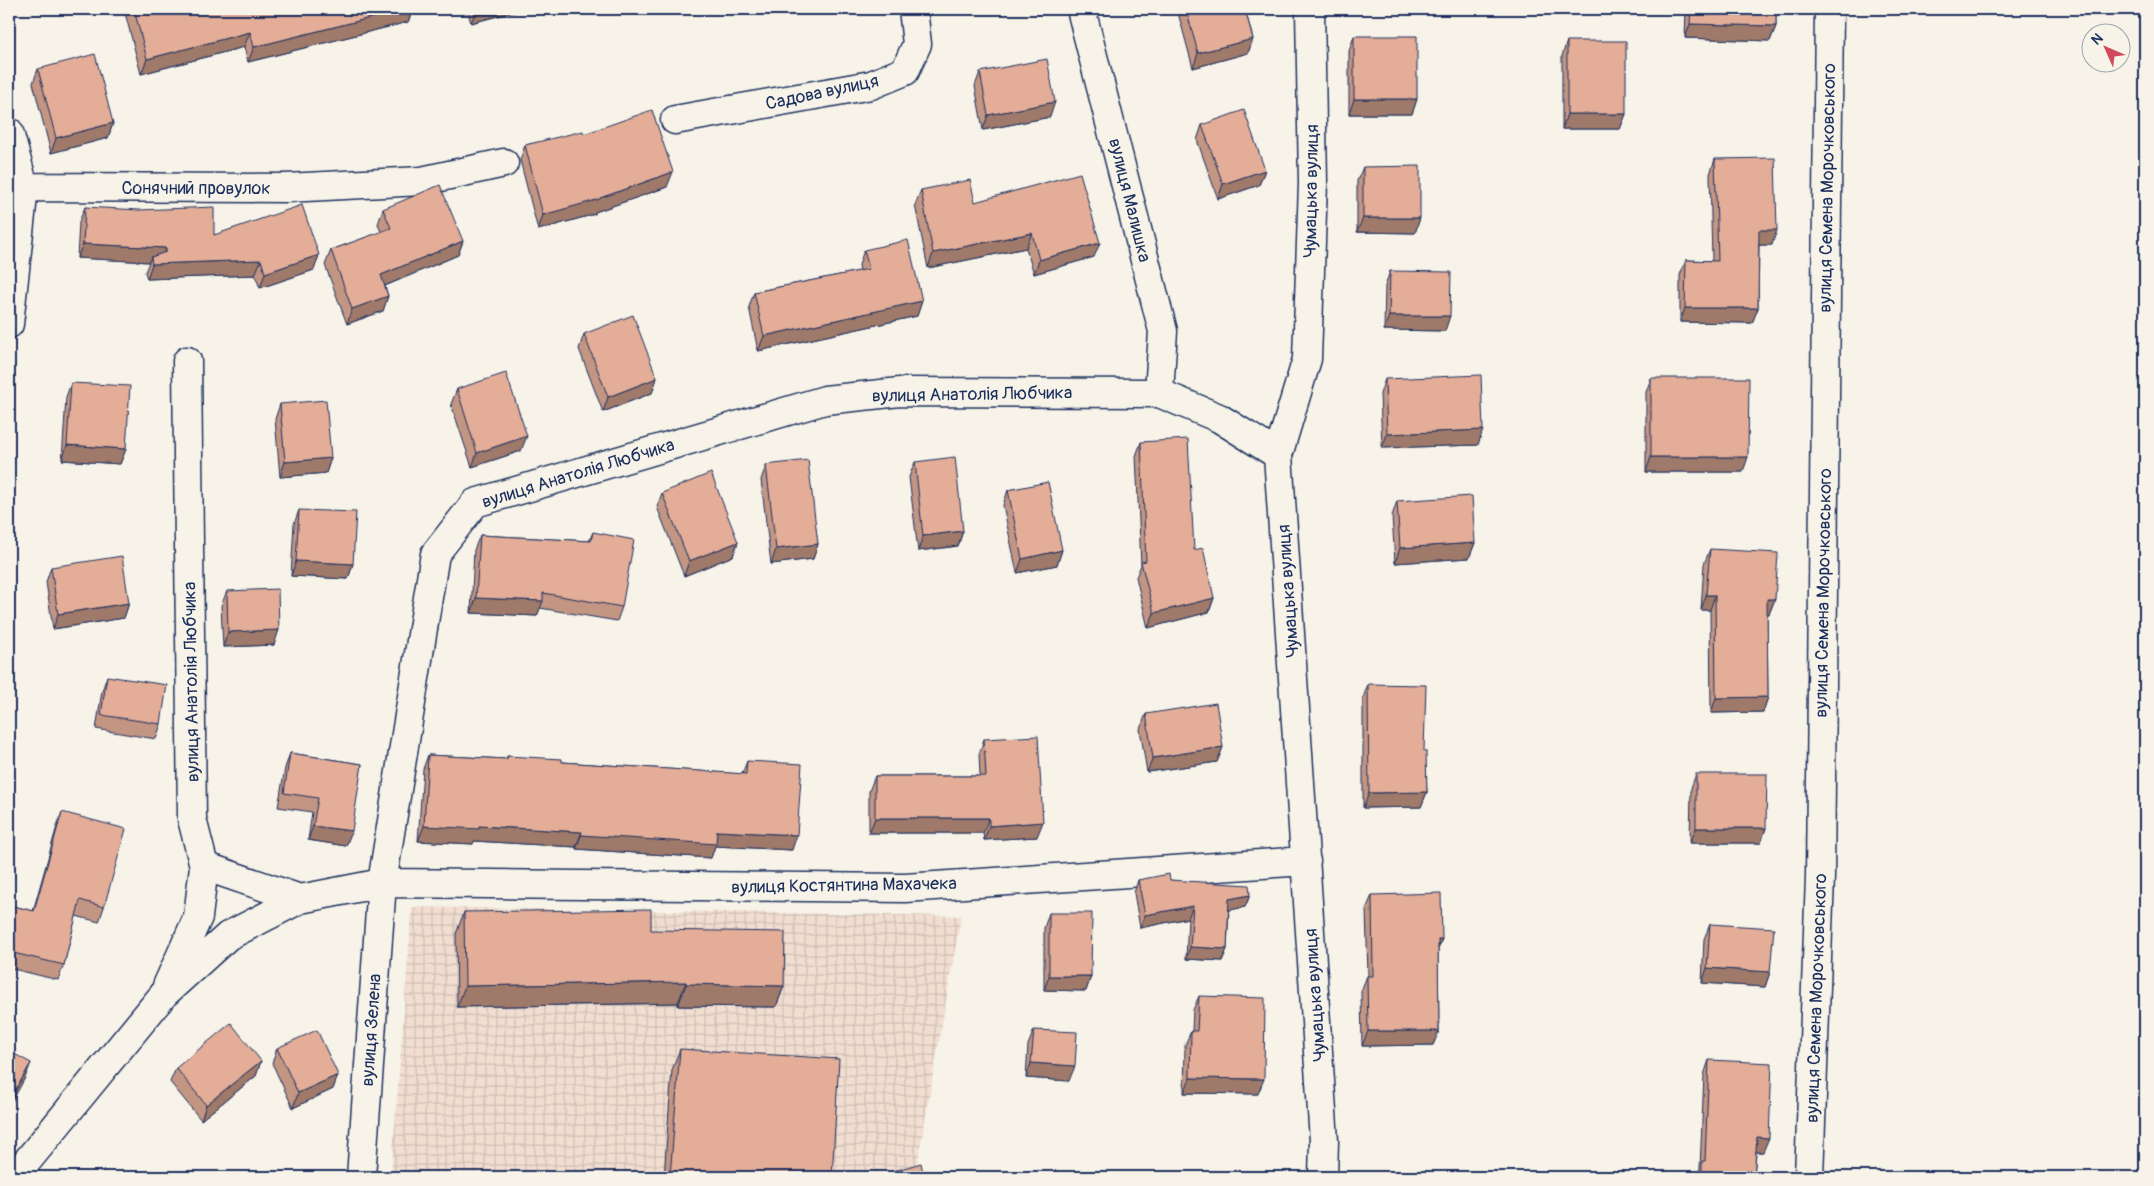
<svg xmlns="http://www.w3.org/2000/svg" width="2154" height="1186" font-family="Pangolin,sans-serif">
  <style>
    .industrial { fill: url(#industrial-grid) }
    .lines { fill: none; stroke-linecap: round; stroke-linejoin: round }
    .minor-casing { stroke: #1b2f5e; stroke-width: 31 }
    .minor { stroke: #f7f3e8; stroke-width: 28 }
    .wall { fill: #c39583; stroke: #1b2f5e }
    .shaded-wall { fill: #9f796a; stroke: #1b2f5e }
    .building { fill: #e3ad98; stroke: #1b2f5e }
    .labels { text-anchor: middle; stroke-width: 4.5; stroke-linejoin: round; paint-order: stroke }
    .street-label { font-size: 18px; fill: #1b2f5e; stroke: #f7f3e8 }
  </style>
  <defs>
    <pattern id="industrial-grid" width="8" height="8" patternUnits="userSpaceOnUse" patternTransform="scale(1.25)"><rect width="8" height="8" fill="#f1ded0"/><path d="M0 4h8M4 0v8" fill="none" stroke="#cebfb5"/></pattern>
  </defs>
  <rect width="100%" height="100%" fill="#f7f3e8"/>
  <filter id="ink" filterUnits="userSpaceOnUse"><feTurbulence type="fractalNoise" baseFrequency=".02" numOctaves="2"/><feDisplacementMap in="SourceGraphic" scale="10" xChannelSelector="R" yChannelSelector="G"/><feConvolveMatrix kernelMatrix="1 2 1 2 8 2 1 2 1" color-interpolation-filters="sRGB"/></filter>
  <g filter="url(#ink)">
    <path class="industrial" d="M 412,907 L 961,916 L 915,1177 L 391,1177 Z"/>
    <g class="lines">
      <g class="minor-casing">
        <path id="minor" d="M 1081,9 L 1163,331 L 1159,393
          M 1310,9 L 1313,183 L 1307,359 L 1278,455 L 1324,1141 L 1323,1177
          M 675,120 L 871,85 L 905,71 L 917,44 L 913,9
          M 9,132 L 24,187
          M 9,324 L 24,187 L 286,188 L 422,181 L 504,163
          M 204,866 L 300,899
          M 167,986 L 198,917 L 204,866 L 192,819 L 187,361
          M 14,1177 L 164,994 L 228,936 L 300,899 L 382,883 L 435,554 L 475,503 L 825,400 L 900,392 L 1159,393 L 1219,418 L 1278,455
          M 361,1177 L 382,883 L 905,888 L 1306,861
          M 1809,1177 L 1820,877 L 1829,9"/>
      </g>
      <use href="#minor" class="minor"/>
    </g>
    <path class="wall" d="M 124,9 L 413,9 L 408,22 L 248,62 L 244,47 L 141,74 Z
      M 467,9 L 525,9 L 471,23 Z
      M 1177,9 L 1245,9 L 1253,39 L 1248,53 L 1193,68 Z
      M 1686,9 L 1776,9 L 1776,26 L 1770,41 L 1685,38 Z
      M 1354,36 L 1417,99 L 1412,114 L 1349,114 L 1349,51 Z
      M 1567,41 L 1626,114 L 1620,129 L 1562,129 L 1562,56 Z
      M 38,69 L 113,123 L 108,138 L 51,153 L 33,83 Z
      M 980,72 L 1050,117 L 983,130 L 975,86 Z
      M 1202,125 L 1265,170 L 1259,185 L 1218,199 L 1197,140 Z
      M 584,134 L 667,187 L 595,212 L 595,214 L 538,230 L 520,160 L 525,145 Z
      M 1715,159 L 1772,245 L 1759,245 L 1758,308 L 1752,323 L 1680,322 L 1680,275 L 1686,260 L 1712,261 L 1710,174 Z
      M 1363,167 L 1420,218 L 1415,233 L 1357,232 L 1357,181 Z
      M 921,190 L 975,202 L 1094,257 L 1034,274 L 1026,248 L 928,268 L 915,205 Z
      M 85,207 L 214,235 L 319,255 L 314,270 L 260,288 L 255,275 L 147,279 L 145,272 L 149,262 L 77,258 L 79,222 Z
      M 383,209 L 463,241 L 458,255 L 385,286 L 388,296 L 383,311 L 347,324 L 325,265 L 331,250 L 381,232 L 378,224 Z
      M 864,250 L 922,301 L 917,316 L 758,351 L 749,307 L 754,292 L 860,271 L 859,265 Z
      M 1390,271 L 1445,331 L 1384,330 L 1385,286 Z
      M 584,334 L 657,378 L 652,393 L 603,412 L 579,349 Z
      M 1651,378 L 1743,472 L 1646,472 L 1646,392 Z
      M 1385,379 L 1478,445 L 1382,448 L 1380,394 Z
      M 71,383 L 126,449 L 120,464 L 62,460 L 66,397 Z
      M 457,389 L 521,451 L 472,467 L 451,404 Z
      M 280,404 L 331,458 L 326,473 L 280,477 L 275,419 Z
      M 1141,442 L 1194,550 L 1214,598 L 1209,612 L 1148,628 L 1136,577 L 1141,565 L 1136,456 Z
      M 915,462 L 963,531 L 958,546 L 918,551 L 909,477 Z
      M 766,465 L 818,544 L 813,559 L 771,564 L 761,480 Z
      M 1008,490 L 1062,550 L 1057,565 L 1017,573 L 1003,505 Z
      M 662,493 L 738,542 L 733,556 L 684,576 L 657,507 Z
      M 1397,501 L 1475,543 L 1469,558 L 1395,563 L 1392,516 Z
      M 299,510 L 353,564 L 348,579 L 291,576 L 294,524 Z
      M 593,532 L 622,607 L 617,621 L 540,608 L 537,616 L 471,613 L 474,550 L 480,535 L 589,541 Z
      M 1710,549 L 1775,599 L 1769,614 L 1767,614 L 1768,697 L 1763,712 L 1711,713 L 1710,610 L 1701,610 L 1704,564 Z
      M 51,567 L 129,603 L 124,618 L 53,629 L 46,582 Z
      M 227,591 L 274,645 L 223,647 L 221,606 Z
      M 107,676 L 161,724 L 156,739 L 96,729 L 102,691 Z
      M 1368,684 L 1424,751 L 1427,792 L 1421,807 L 1363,808 L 1363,698 Z
      M 1146,714 L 1223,747 L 1217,762 L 1147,772 L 1140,729 Z
      M 984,739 L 1037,837 L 984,840 L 983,833 L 869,833 L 869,791 L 875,776 L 980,776 L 979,754 Z
      M 290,753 L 362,764 L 346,846 L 308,840 L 312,812 L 278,807 L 285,768 Z
      M 428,755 L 506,759 L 507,756 L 562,762 L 742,774 L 747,761 L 792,850 L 715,846 L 711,858 L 576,849 L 576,847 L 474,841 L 473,844 L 418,841 L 423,769 Z
      M 1696,774 L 1766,828 L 1761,843 L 1690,843 L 1691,788 Z
      M 62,812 L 104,907 L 99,922 L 76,916 L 64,965 L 58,980 L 9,968 L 9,905 L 33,911 L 57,826 Z
      M 1138,880 L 1170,880 L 1250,895 L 1245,907 L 1229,910 L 1227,949 L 1222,961 L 1186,959 L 1188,918 L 1140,928 L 1134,893 Z
      M 1372,895 L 1442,939 L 1438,950 L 1439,1031 L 1433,1045 L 1362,1046 L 1361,991 L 1367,976 L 1368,976 L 1366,910 Z
      M 464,912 L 651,930 L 784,986 L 776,1007 L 678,1006 L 678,1003 L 457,1007 L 456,934 Z
      M 1049,913 L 1091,976 L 1086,991 L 1044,990 L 1044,928 Z
      M 1710,924 L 1770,972 L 1765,987 L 1702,983 L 1704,939 Z
      M 1199,996 L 1258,1094 L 1184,1093 L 1185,1045 L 1191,1031 L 1192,1031 L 1193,1010 Z
      M 1034,1030 L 1069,1081 L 1026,1078 L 1028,1045 Z
      M 277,1048 L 338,1075 L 333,1089 L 293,1108 L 272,1063 Z
      M 680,1049 L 832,1177 L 664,1177 L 672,1070 Z
      M 1709,1060 L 1763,1152 L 1756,1152 L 1754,1177 L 1697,1177 L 1700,1168 L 1704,1075 Z
      M 261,1061 L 256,1076 L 201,1120 L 170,1082 L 176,1068 Z"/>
    <path class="shaded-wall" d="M 406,9 L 413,9 L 408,22 L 248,62 L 254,47 Z
      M 476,9 L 525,9 L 471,23 Z
      M 1690,24 L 1776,26 L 1770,41 L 1685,38 Z
      M 250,32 L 244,47 L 141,74 L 147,59 Z
      M 1253,39 L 1248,53 L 1193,68 L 1198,53 Z
      M 1354,99 L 1417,99 L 1412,114 L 1349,114 Z
      M 1055,102 L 1050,117 L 983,130 L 988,115 Z
      M 1567,114 L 1626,114 L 1620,129 L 1562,129 Z
      M 113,123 L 108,138 L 51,153 L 56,138 Z
      M 1265,170 L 1259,185 L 1218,199 L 1223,184 Z
      M 673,172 L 667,187 L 595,212 L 595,214 L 538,230 L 543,215 L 600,198 Z
      M 1363,218 L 1420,218 L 1415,233 L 1357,232 Z
      M 1759,230 L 1777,230 L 1772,245 L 1753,245 Z
      M 1032,233 L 1026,248 L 928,268 L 933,253 Z
      M 463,241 L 458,255 L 375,290 L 381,275 Z
      M 1100,243 L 1094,257 L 1034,274 L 1039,260 Z
      M 83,244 L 166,248 L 160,263 L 151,257 L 149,262 L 77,258 Z
      M 319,255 L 314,270 L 260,288 L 265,273 Z
      M 261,260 L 255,275 L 147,279 L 152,264 Z
      M 388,296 L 383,311 L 347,324 L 352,309 Z
      M 922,301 L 917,316 L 758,351 L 764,336 Z
      M 1685,308 L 1758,308 L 1752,323 L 1680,322 Z
      M 1389,316 L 1450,316 L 1445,331 L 1384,330 Z
      M 657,378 L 652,393 L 603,412 L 608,397 Z
      M 1483,430 L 1478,445 L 1382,448 L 1387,434 Z
      M 527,436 L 521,451 L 472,467 L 477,453 Z
      M 67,445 L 126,449 L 120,464 L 62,460 Z
      M 1651,457 L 1748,457 L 1743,472 L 1646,472 Z
      M 331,458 L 326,473 L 280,477 L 285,462 Z
      M 963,531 L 958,546 L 918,551 L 923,536 Z
      M 738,542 L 733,556 L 684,576 L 689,561 Z
      M 1475,543 L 1469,558 L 1395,563 L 1400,548 Z
      M 818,544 L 813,559 L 771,564 L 776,549 Z
      M 1062,550 L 1057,565 L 1017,573 L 1022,559 Z
      M 296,561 L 353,564 L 348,579 L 291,576 Z
      M 1706,595 L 1715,595 L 1710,610 L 1701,610 Z
      M 476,598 L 543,601 L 537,616 L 471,613 Z
      M 1214,598 L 1209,612 L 1148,628 L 1154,613 Z
      M 1767,599 L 1775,599 L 1769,614 L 1761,613 Z
      M 129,603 L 124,618 L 53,629 L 58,614 Z
      M 279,630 L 274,645 L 223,647 L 228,632 Z
      M 1768,697 L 1763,712 L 1711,713 L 1716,698 Z
      M 1223,747 L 1217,762 L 1147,772 L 1153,758 Z
      M 1427,792 L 1421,807 L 1363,808 L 1369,793 Z
      M 875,818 L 989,818 L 983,833 L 869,833 Z
      M 1043,822 L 1037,837 L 984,840 L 989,826 Z
      M 313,826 L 352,831 L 346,846 L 308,840 Z
      M 424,826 L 479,826 L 582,832 L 576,847 L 474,841 L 473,844 L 418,841 Z
      M 1696,828 L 1766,828 L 1761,843 L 1690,843 Z
      M 717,831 L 797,835 L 792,850 L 715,846 L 711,858 L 576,849 L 581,835 Z
      M 1250,895 L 1245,907 L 1225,911 L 1229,899 Z
      M 1193,906 L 1188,918 L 1140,928 L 1145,915 Z
      M 1438,939 L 1442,939 L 1436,953 Z
      M 1190,947 L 1227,949 L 1222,961 L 1186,959 Z
      M 1707,968 L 1770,972 L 1765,987 L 1702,983 Z
      M 1049,976 L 1091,976 L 1086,991 L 1044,990 Z
      M 686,982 L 678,1003 L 457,1007 L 465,986 Z
      M 686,984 L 784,986 L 776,1007 L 678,1006 Z
      M 1368,1031 L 1439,1031 L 1433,1045 L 1362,1046 Z
      M 261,1061 L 256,1076 L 201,1120 L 206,1105 Z
      M 31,1063 L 25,1078 L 9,1107 L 9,1101 Z
      M 1031,1063 L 1075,1066 L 1069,1081 L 1026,1078 Z
      M 338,1075 L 333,1089 L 293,1108 L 298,1093 Z
      M 1190,1078 L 1264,1079 L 1258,1094 L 1184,1093 Z
      M 1757,1137 L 1769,1138 L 1763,1152 L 1751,1152 Z"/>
    <path class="building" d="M 134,9 L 406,9 L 254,47 L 250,32 L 147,59 Z
      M 1186,9 L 1245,9 L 1253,39 L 1198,53 Z
      M 1691,9 L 1776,9 L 1776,26 L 1690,24 Z
      M 1354,36 L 1417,36 L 1417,99 L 1354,99 Z
      M 1567,41 L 1626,41 L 1626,114 L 1567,114 Z
      M 95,54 L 113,123 L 56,138 L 38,69 Z
      M 1047,59 L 1055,102 L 988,115 L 980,72 Z
      M 652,110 L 673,172 L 600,198 L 600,199 L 543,215 L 525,145 L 583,131 L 584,134 Z
      M 1244,110 L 1265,170 L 1223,184 L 1202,125 Z
      M 1775,158 L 1777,230 L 1759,230 L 1758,308 L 1685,308 L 1686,260 L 1718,261 L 1715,159 Z
      M 1420,166 L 1420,218 L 1363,218 L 1363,167 Z
      M 1080,173 L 1100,243 L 1039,260 L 1032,233 L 933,253 L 921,190 L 970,180 L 975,202 Z
      M 440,185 L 463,241 L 381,275 L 388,296 L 352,309 L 331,250 L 391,228 L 383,209 Z
      M 302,205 L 319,255 L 265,273 L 261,260 L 152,264 L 151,257 L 166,252 L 166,248 L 83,244 L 85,207 L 139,210 L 214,207 L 214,235 Z
      M 908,240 L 922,301 L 764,336 L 754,292 L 869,269 L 864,250 Z
      M 1390,271 L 1451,272 L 1450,316 L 1389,316 Z
      M 633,315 L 657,378 L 608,397 L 584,334 Z
      M 506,373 L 527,436 L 477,453 L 457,389 Z
      M 1481,375 L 1483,430 L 1387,434 L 1385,379 Z
      M 1651,378 L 1749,378 L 1748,457 L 1651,457 Z
      M 71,383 L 130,386 L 126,449 L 67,445 Z
      M 326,400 L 331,458 L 285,462 L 280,404 Z
      M 1188,439 L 1194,550 L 1203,548 L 1214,598 L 1154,613 L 1141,562 L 1146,561 L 1141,442 Z
      M 955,457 L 963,531 L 923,536 L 915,462 Z
      M 808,460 L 818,544 L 776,549 L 766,465 Z
      M 711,473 L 738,542 L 689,561 L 662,493 Z
      M 1048,482 L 1062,550 L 1022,559 L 1008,490 Z
      M 1472,496 L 1475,543 L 1400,548 L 1397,501 Z
      M 299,510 L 356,512 L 353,564 L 296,561 Z
      M 593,532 L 634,540 L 622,607 L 543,593 L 543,601 L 476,598 L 480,535 L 591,541 Z
      M 1710,549 L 1778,553 L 1775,599 L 1767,599 L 1768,697 L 1716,698 L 1715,595 L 1706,595 Z
      M 122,556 L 129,603 L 58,614 L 51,567 Z
      M 278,589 L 279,630 L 228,632 L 227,591 Z
      M 107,676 L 167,685 L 161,724 L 101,715 Z
      M 1368,684 L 1426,685 L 1424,751 L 1426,751 L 1427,792 L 1369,793 Z
      M 1216,703 L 1223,747 L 1153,758 L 1146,714 Z
      M 1038,736 L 1043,822 L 989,826 L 989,818 L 875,818 L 875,776 L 986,776 L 984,739 Z
      M 290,753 L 362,764 L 352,831 L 313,826 L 318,798 L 284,793 Z
      M 428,755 L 507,759 L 507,756 L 562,759 L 562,762 L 746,774 L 747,761 L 802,764 L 797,835 L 717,831 L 716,844 L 581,835 L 582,832 L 479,826 L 479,829 L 424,826 Z
      M 1696,774 L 1767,774 L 1766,828 L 1696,828 Z
      M 62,812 L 126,829 L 104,907 L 80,900 L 64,965 L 9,952 L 9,905 L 34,911 Z
      M 1169,874 L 1170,880 L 1249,885 L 1250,895 L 1229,899 L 1227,949 L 1190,947 L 1193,906 L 1145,915 L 1138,880 Z
      M 1441,893 L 1442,939 L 1438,939 L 1439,1031 L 1368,1031 L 1367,976 L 1373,976 L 1372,895 Z
      M 651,909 L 651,930 L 785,932 L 784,986 L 686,984 L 686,982 L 465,986 L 464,912 Z
      M 1049,913 L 1092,913 L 1091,976 L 1049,976 Z
      M 1710,924 L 1774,928 L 1770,972 L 1707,968 Z
      M 1199,996 L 1265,998 L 1264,1079 L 1190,1078 L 1191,1031 L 1197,1031 Z
      M 231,1023 L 261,1061 L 206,1105 L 176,1068 Z
      M 317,1030 L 338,1075 L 298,1093 L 277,1048 Z
      M 1034,1030 L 1077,1032 L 1075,1066 L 1031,1063 Z
      M 680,1049 L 839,1059 L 832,1177 L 670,1177 Z
      M 9,1051 L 31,1063 L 9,1101 Z
      M 1709,1060 L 1772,1063 L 1769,1138 L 1757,1137 L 1754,1177 L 1702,1177 L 1702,1161 L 1705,1161 Z
      M 921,1163 L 924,1177 L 881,1177 L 880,1175 Z
      M 51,1172 L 57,1177 L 46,1177 Z"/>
  </g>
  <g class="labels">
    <g class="street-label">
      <text transform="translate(822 92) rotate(-12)" y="6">Садова вулиця</text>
      <text x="196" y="194">Сонячний провулок</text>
      <text transform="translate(1827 188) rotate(-89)" y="6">вулиця Семена Морочковського</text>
      <text transform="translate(1311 191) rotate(-89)" y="6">Чумацька вулиця</text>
      <text transform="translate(1130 200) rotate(76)" y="6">вулиця Малишка</text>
      <text transform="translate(972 394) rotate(-1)" y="6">вулиця Анатолія Любчика</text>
      <text transform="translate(578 473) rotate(-17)" y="6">вулиця Анатолія Любчика</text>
      <text transform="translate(1288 591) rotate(-94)" y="6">Чумацька вулиця</text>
      <text transform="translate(1823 593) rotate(-89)" y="6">вулиця Семена Морочковського</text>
      <text transform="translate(191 682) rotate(-91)" y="6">вулиця Анатолія Любчика</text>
      <text transform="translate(844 885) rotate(-1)" y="6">вулиця Костянтина Махачека</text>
      <text transform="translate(1315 995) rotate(-94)" y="6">Чумацька вулиця</text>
      <text transform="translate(1816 998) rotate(-88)" y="6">вулиця Семена Морочковського</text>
      <text transform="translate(371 1030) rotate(-86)" y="6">вулиця Зелена</text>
    </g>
  </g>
  <rect width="2154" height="1186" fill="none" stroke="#f7f3e8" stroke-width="30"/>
  <rect x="15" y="15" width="2124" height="1156" fill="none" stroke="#1b2f5e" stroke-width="2" filter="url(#ink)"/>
  <g transform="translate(2106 48) rotate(315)"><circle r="24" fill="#f7f3e8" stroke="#9fa5b1"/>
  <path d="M0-4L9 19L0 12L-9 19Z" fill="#d1495b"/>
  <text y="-8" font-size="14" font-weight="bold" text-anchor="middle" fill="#1b2f5e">N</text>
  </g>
</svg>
